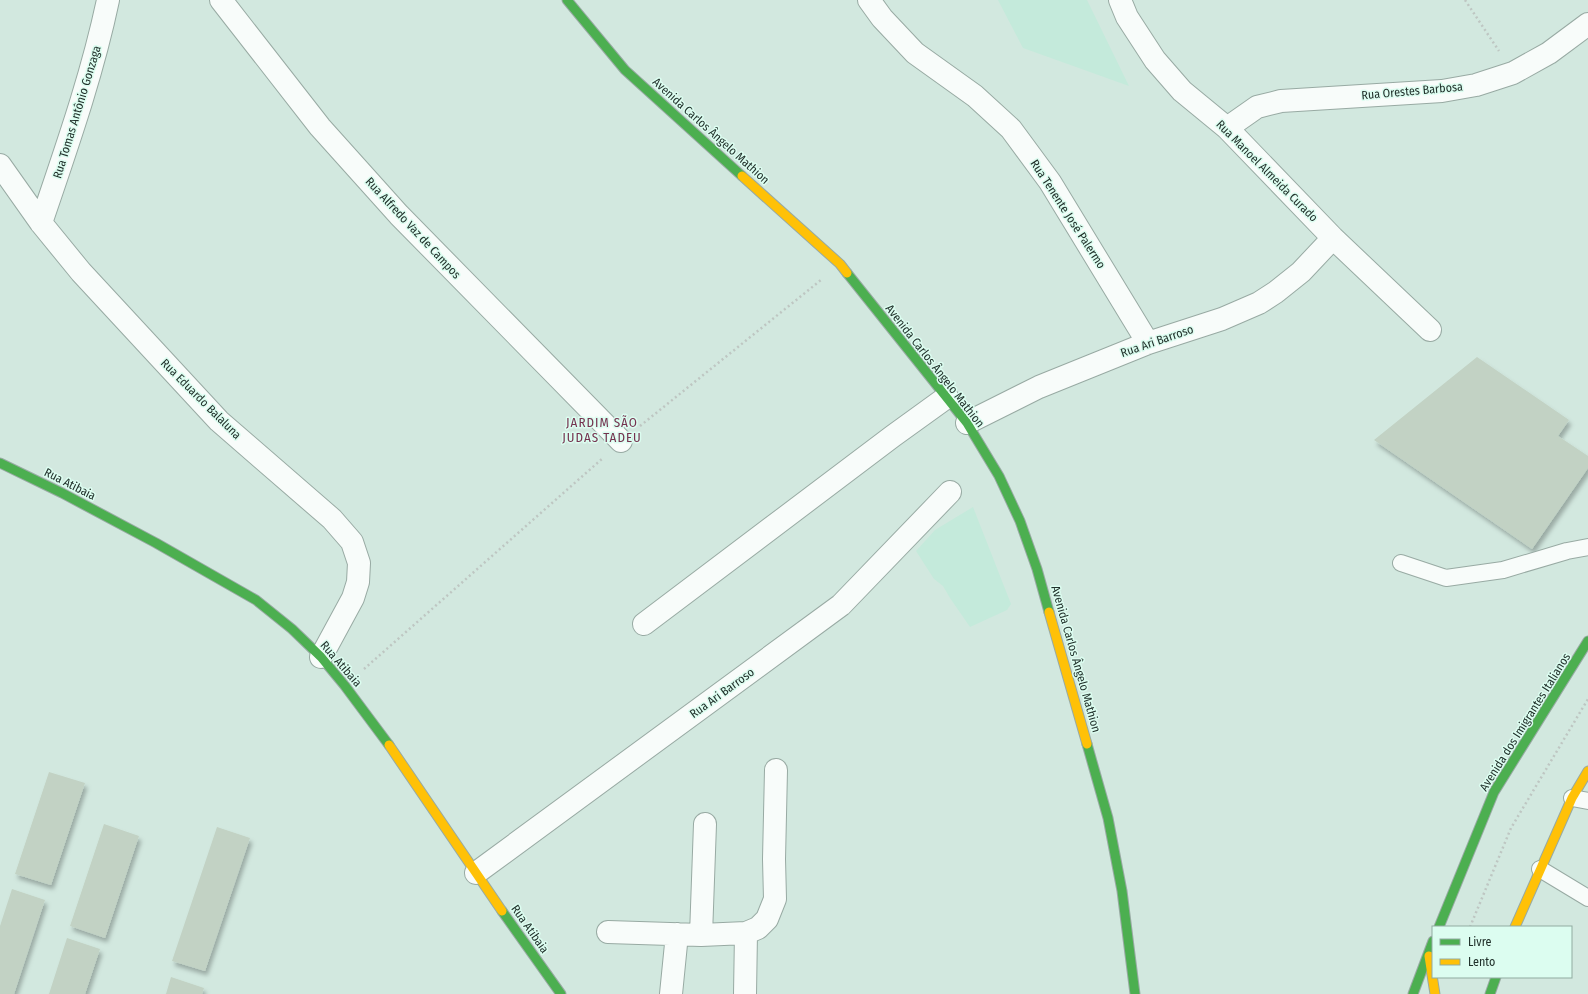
<svg xmlns="http://www.w3.org/2000/svg" width="1588" height="994" font-family="'Fira Sans Condensed',sans-serif">
  <style>
    .built { fill: #c4eadb }
    .building { fill: #c2d2c4; filter: url(#shadow) }
    .lines { fill: none; stroke-linecap: round; stroke-linejoin: round }
    .lane-casing { stroke: #98aaa3; stroke-width: 18 }
    .street-casing { stroke: #98aaa3; stroke-width: 24 }
    .fast-casing { stroke: #98aaa3; stroke-width: 11 }
    .slow-casing { stroke: #98aaa3; stroke-width: 11 }
    .path { stroke: #bec6c2; stroke-width: 2.5; stroke-dasharray: 2 3; stroke-linecap: butt }
    .lane { stroke: #f8fcfa; stroke-width: 16 }
    .street { stroke: #f8fcfa; stroke-width: 22 }
    .fast { stroke: #4caf50; stroke-width: 9 }
    .slow { stroke: #ffc107; stroke-width: 9 }
    .labels { text-anchor: middle; stroke-width: 3; stroke-linejoin: round; paint-order: stroke }
    .street-label { font-size: 12px; fill: #21312b; stroke: #dcfdf0 }
    .neighbourhood-label { font-size: 13px; letter-spacing: 1px; fill: #75324f; stroke: #dcfdf0 }
  </style>
  <defs>
    <filter id="shadow"><feDropShadow dx="2.5" dy="4.5" stdDeviation="2" flood-color="#0004"/></filter>
  </defs>
  <rect width="100%" height="100%" fill="#d2e8df"/>
  <path class="built" d="M 998,0 L 1087,0 L 1129,86 L 1023,48 Z
    M 973,507 L 1011,604 L 1007,610 L 970,627 L 950,598 L 943,586 L 934,579 L 916,551 L 935,530 Z"/>
  <path class="building" d="M 1477,357 L 1569,420 L 1558,436 L 1588,456 L 1588,468 L 1532,549 L 1374,440 Z
    M 49,772 L 85,783 L 51,885 L 15,874 Z
    M 104,824 L 139,836 L 105,938 L 70,926 Z
    M 217,827 L 250,838 L 205,971 L 172,961 Z
    M 12,889 L 45,900 L 14,994 L 0,994 L 0,926 Z
    M 67,938 L 100,949 L 85,994 L 49,994 Z
    M 171,977 L 204,988 L 202,994 L 166,994 Z"/>
  <g class="lines">
    <g class="lane-casing">
      <path id="lane" d="M 1401,563 L 1446,578 L 1503,570 L 1567,551 L 1588,547
        M 1572,798 L 1588,801
        M 1540,869 L 1588,898"/>
    </g>
    <g class="street-casing">
      <path id="street" d="M 221,0 L 320,127 L 399,215 L 621,441
        M 869,0 L 882,18 L 915,53 L 975,96 L 1011,129 L 1050,182 L 1148,343
        M 1120,0 L 1127,17 L 1155,60 L 1182,91 L 1227,128 L 1333,238 L 1430,330
        M 1227,128 L 1257,107 L 1281,101 L 1442,91 L 1476,85 L 1513,73 L 1549,53 L 1588,24
        M 0,165 L 41,223 L 81,272 L 219,421 L 332,519 L 352,542 L 359,563 L 358,582 L 353,598 L 321,657
        M 41,223 C 66,149 92,76 108,0
        M 967,423 L 1039,387 L 1148,343 L 1222,319 L 1259,303 L 1276,292 L 1301,272 L 1333,238
        M 644,624 L 893,436 L 947,397
        M 476,873 L 841,605 L 950,492
        M 608,932 L 701,935 L 746,933
        M 701,935 L 705,824
        M 671,994 L 677,934
        M 745,994 L 746,933 L 758,928 L 767,919 L 775,899 L 774,859 L 776,770"/>
    </g>
    <g class="fast-casing">
      <path id="fast" d="M 567,0 L 625,70 L 742,176
        M 847,273 L 967,423 L 999,476 L 1020,521 L 1037,569 L 1049,612
        M 0,463 L 62,493 L 156,543 L 256,600 L 292,629 L 321,657 L 345,686 L 389,745
        M 1087,744 L 1108,818 L 1122,891 L 1135,994
        M 502,911 L 561,994
        M 1439,927 L 1494,792 L 1588,641
        M 1413,994 L 1433,941
        M 1490,994 L 1496,977"/>
    </g>
    <g class="slow-casing">
      <path id="slow" d="M 742,176 L 840,264 L 847,273
        M 1049,612 L 1087,744
        M 389,745 L 502,911
        M 1515,927 L 1572,798 L 1588,771
        M 1429,956 L 1435,994"/>
    </g>
    <path class="path" d="M 1465,0 L 1499,51
      M 640,426 L 821,280
      M 364,669 L 603,458
      M 1470,927 L 1511,828 L 1588,699"/>
    <use href="#lane" class="lane"/>
    <use href="#street" class="street"/>
    <use href="#fast" class="fast"/>
    <use href="#slow" class="slow"/>
  </g>
  <g class="labels">
    <g class="street-label">
      <text transform="translate(1412 91) rotate(-5)" y="4">Rua Orestes Barbosa</text>
      <text transform="translate(77 112) rotate(-73)" y="4">Rua Tomas Antônio Gonzaga</text>
      <text transform="translate(711 131) rotate(42)" y="4">Avenida Carlos Ângelo Mathion</text>
      <text transform="translate(1267 171) rotate(45)" y="4">Rua Manoel Almeida Curado</text>
      <text transform="translate(1068 214) rotate(57)" y="4">Rua Tenente José Palermo</text>
      <text transform="translate(413 228) rotate(47)" y="4">Rua Alfredo Vaz de Campos</text>
      <text transform="translate(1157 341) rotate(-19)" y="4">Rua Ari Barroso</text>
      <text transform="translate(935 366) rotate(52)" y="4">Avenida Carlos Ângelo Mathion</text>
      <text transform="translate(201 399) rotate(45)" y="4">Rua Eduardo Balaluna</text>
      <text transform="translate(70 484) rotate(27)" y="4">Rua Atibaia</text>
      <text transform="translate(1076 659) rotate(74)" y="4">Avenida Carlos Ângelo Mathion</text>
      <text transform="translate(341 664) rotate(49)" y="4">Rua Atibaia</text>
      <text transform="translate(722 693) rotate(-36)" y="4">Rua Ari Barroso</text>
      <text transform="translate(1525 722) rotate(-58)" y="4">Avenida dos Imigrantes Italianos</text>
      <text transform="translate(530 929) rotate(55)" y="4">Rua Atibaia</text>
    </g>
    <g class="neighbourhood-label">
      <text x="602" y="427">JARDIM SÃO<tspan x="602" dy="15">JUDAS TADEU</tspan></text>
    </g>
  </g>
  <rect x="1432" y="926" width="140" height="52" fill="#dcfdf0" stroke="#91aba1"/>
  <rect x="1440" y="939" width="20" height="6" fill="#4caf50" stroke="#91aba1"/>
  <text x="1468" y="946" font-size="12" fill="#21312b">Livre</text>
  <rect x="1440" y="959" width="20" height="6" fill="#ffc107" stroke="#91aba1"/>
  <text x="1468" y="966" font-size="12" fill="#21312b">Lento</text>
</svg>
